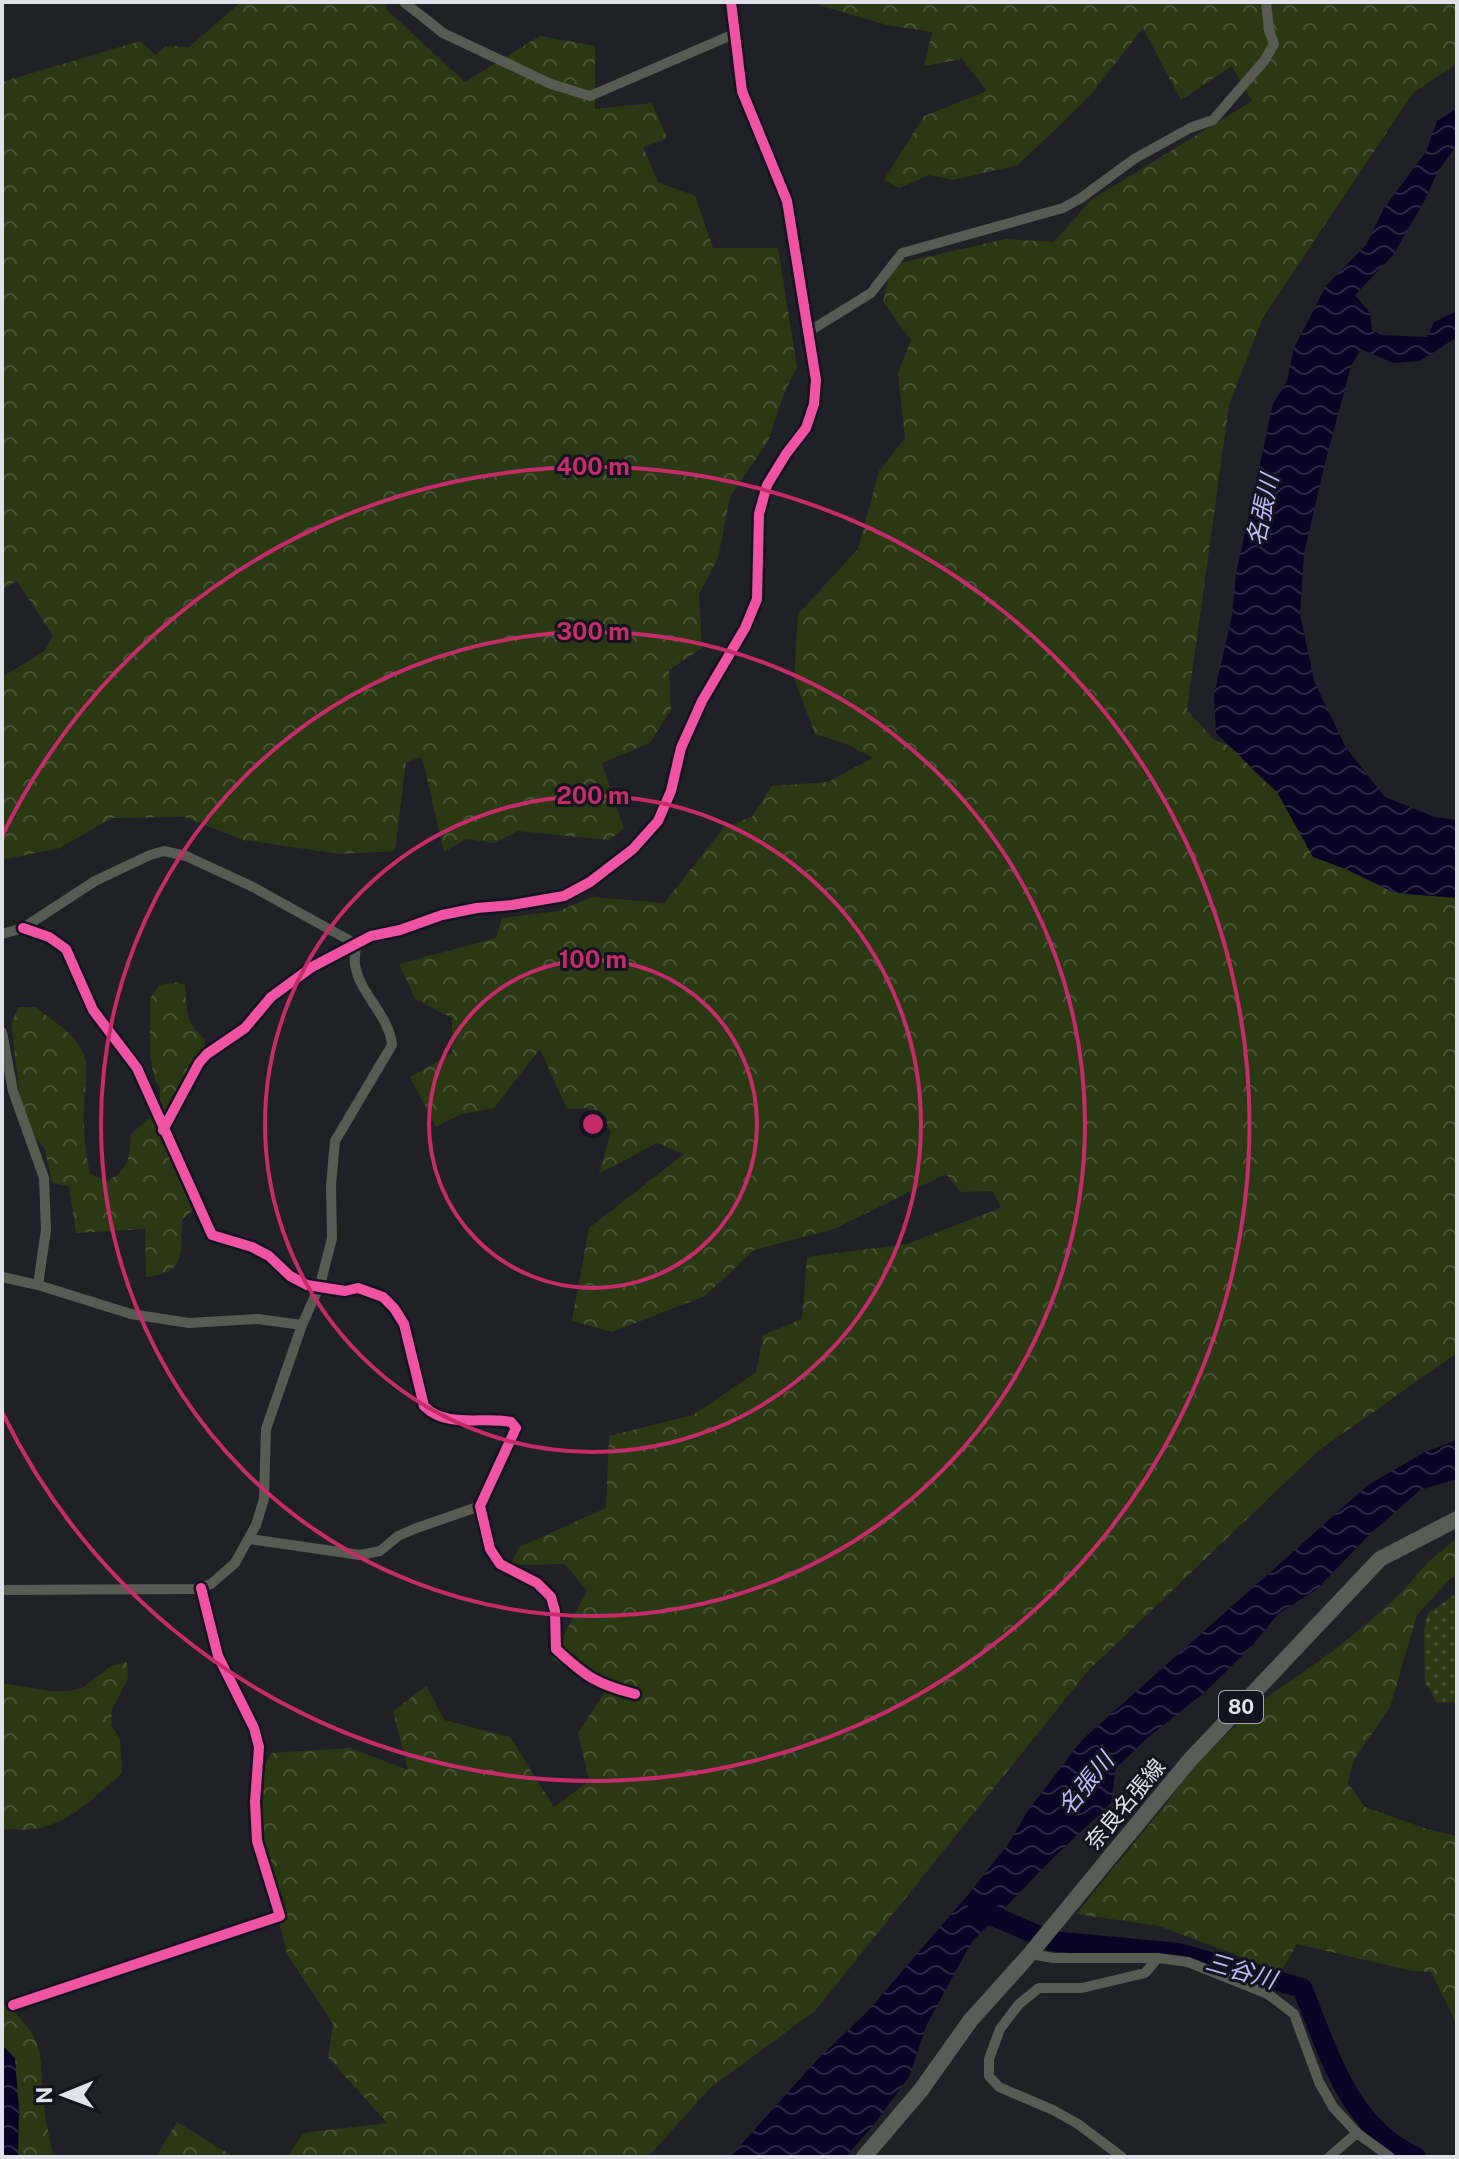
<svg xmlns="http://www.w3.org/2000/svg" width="1459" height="2159" font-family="'Public Sans','Noto Sans JP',sans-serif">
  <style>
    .forest { fill: url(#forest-crowns) }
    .park { fill: url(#park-dots) }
    .water { fill: url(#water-waves) }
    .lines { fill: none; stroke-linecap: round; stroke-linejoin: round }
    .river { stroke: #090325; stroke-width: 20 }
    .street { stroke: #575b52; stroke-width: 10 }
    .primary { stroke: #575c55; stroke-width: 16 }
    .cycleway-casing { stroke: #141420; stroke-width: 15 }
    .cycleway { stroke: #f153a3; stroke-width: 10 }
    .ring { fill: none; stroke: #c52c69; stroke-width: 4 }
    .labels { text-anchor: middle; stroke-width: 6; stroke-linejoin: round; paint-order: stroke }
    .shield { fill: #141420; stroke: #a4a4ad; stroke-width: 2 }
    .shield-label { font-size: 20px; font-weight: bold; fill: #e1e1ea }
    .street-label { font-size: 22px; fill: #e1e1ea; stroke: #141420 }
    .water-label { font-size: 24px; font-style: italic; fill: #bcbbf7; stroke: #141420 }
    .centre { fill: #c52c69; stroke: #141420; stroke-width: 4 }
    .ring-label { font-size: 24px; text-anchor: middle; font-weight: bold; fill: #c52c69; stroke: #141420; stroke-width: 6; stroke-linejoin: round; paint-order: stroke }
  </style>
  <defs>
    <pattern id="forest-crowns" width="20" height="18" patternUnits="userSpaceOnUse" patternTransform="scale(2)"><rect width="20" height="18" fill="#2b3814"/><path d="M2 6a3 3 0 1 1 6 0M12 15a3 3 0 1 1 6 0" fill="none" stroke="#495436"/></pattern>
    <pattern id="park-dots" width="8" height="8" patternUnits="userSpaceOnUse" patternTransform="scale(2)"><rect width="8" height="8" fill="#2b3814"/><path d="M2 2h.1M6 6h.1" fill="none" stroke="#495436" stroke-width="1.8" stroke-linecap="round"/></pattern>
    <pattern id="water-waves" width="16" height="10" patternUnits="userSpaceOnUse" patternTransform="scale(2)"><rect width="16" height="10" fill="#090325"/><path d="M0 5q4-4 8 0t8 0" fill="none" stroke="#2d2745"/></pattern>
  </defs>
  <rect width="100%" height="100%" fill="#202027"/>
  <path class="forest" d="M 241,2 L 386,2 L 387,10 L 465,82 L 540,36 L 595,46 L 595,109 L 652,103 L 667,138 L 643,147 L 658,182 L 695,196 L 713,248 L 778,248 L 797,367 L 783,396 L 768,441 L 730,497 L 718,558 L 699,594 L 702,648 L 669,670 L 671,710 L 650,743 L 602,763 L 624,829 L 608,840 L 518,831 L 494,843 L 466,839 L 444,852 L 422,757 L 406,762 L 395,851 L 340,854 L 243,840 L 185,817 L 112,818 L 60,848 L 2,860 L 2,677 L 44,651 L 53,636 L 17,581 L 2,589 L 2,82 L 140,41 L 155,55 L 166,46 L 189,47 Z
    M 817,2 L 1457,2 L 1457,64 L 1413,93 L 1263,317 L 1229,405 L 1187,710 L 1213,739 L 1234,748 L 1255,773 L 1277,792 L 1314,857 L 1346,869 L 1395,893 L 1457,898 L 1457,1353 L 1318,1451 L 1087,1672 L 815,2011 L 710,2088 L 648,2157 L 287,2157 L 303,2133 L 387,2123 L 328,2057 L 333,2024 L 287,1954 L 249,1799 L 271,1753 L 350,1748 L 408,1770 L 393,1711 L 427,1686 L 444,1720 L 510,1737 L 554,1807 L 589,1781 L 578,1733 L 606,1690 L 551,1659 L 587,1591 L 565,1564 L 510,1565 L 519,1547 L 606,1508 L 609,1436 L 693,1415 L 756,1372 L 763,1335 L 802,1319 L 807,1257 L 907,1244 L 1001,1208 L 993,1191 L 961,1192 L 946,1174 L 834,1229 L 754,1250 L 705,1296 L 612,1332 L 572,1321 L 589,1228 L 684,1154 L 657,1143 L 599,1174 L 611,1131 L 588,1108 L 567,1109 L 540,1049 L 494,1108 L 459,1115 L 436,1127 L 410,1077 L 452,1053 L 452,1018 L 415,999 L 399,964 L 496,938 L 502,918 L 559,911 L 592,897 L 664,903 L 724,827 L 752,817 L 772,786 L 828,782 L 873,758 L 847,744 L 815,734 L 794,678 L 798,614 L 858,549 L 879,471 L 905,438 L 898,373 L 911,340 L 883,302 L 891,265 L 1006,239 L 1054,242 L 1091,200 L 1252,101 L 1232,66 L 1181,100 L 1143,28 L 1088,98 L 1018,165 L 953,180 L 929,175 L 899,188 L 884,180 L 924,116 L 987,91 L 962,59 L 924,66 L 932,32 L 887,25 L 818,5 Z
    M 178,982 L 185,985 C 187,1011 185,1022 205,1040 L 204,1049 L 189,1071 L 190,1097 L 185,1104 L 164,1120 C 160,1152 187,1179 195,1208 L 182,1220 C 181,1254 186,1273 146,1277 L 145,1229 L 76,1233 L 69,1186 L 52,1183 L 45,1149 L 30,1132 L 21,1106 L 12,1031 L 12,1023 L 18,1007 L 35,1007 C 50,1019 72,1031 81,1049 C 91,1068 85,1086 84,1105 C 83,1129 85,1151 90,1174 L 107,1181 C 130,1169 129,1158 131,1134 L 156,1112 L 160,1105 L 160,1088 L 155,1081 L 150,1056 L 150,998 L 160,985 Z
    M 1457,1538 L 1457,1576 L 1451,1578 L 1417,1615 L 1390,1707 L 1353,1761 L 1348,1784 L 1365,1807 L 1427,1829 L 1457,1836 L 1457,2025 L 1431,1972 L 1412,1971 L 1297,1944 L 1281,1972 L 1159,1926 L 1076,1914 L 1167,1803 L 1191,1769 L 1258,1704 L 1337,1648 L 1371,1620 L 1401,1593 L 1428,1562 Z
    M 127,1662 L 128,1679 L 112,1709 L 111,1725 L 120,1739 L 122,1773 C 98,1795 68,1824 35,1829 C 24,1831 12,1829 2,1829 L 2,1683 L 50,1691 L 69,1691 L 84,1687 L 111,1666 Z
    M 6,2004 C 49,2043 38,2055 44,2107 C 46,2123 50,2140 53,2157 L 18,2157 L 15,2058 L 2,2045 L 2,2006 Z
    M 177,2122 L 234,2157 L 156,2157 Z"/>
  <path class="park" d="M 1457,1593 L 1457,1702 L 1437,1703 L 1425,1682 L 1424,1629 L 1428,1613 Z"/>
  <path class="water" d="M 1457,108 L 1457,145 L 1438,171 L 1425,200 L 1393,255 L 1355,295 L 1370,313 L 1372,330 L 1381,335 L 1427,337 L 1434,322 L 1457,311 L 1457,337 L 1420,361 L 1393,363 L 1361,349 L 1351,366 L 1325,463 L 1304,554 L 1300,613 L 1314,681 L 1346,748 L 1385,797 L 1435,817 L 1457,820 L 1457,898 L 1395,893 L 1346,869 L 1313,857 L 1277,792 L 1216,733 L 1214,695 L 1232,616 L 1236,574 L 1273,404 L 1287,381 L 1294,348 L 1326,286 L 1366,245 L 1384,208 L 1426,152 L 1437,121 Z
    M 1457,1440 L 1457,1479 L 1420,1490 L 1369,1535 L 1317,1589 L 1278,1614 L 1251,1647 L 1205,1692 L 1146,1739 L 1116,1768 L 1111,1803 L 1051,1860 L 971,1943 L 927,2024 L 909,2077 L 872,2127 L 845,2157 L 730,2157 L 816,2061 L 868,2011 L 967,1896 L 1009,1843 L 1027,1812 L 1082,1740 L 1368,1485 L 1425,1452 Z
    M 2,2045 L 15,2058 L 19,2110 L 18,2157 L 2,2157 Z"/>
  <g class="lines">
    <path class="river" d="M 977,1909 L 1051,1941 L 1179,1953 L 1302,1988 C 1329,2052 1348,2127 1416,2157"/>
    <path class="street" d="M 404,2 L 443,33 L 551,84 L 590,96 L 734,34
      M 808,332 L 871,293 L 902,253 L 1063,208 L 1081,198 L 1134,159 L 1190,128 L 1213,120 L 1264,61 L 1274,44 L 1269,30 L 1266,2
      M 23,928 L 49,937 L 66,949 L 93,1010 L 137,1068 L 212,1235 L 252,1247 L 269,1256 L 290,1276 L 307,1285 L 345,1291 L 358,1288 L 383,1297 L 394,1308 L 404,1324 L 424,1406 C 447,1429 482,1416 511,1422 L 516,1428 L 480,1506 L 490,1549 L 500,1564 L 537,1583 L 551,1597 L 555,1611 L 556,1649 C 585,1676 596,1684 635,1694
      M 2,934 L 23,928 L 95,881 L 150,855 L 164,851 L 186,856 L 253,887 L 356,944
      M 2,1032 L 13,1091 L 44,1178 L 46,1230 L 38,1285
      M 163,1130 L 199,1063 L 207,1054 L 245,1028 L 271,997 L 312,967 L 371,936 L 400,930 L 442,915 L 477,908 L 512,905 L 564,896 L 590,882 L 633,849 L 658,821 L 671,791 L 681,748 L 702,701 L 745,628 L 757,599 L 759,514 L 767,485 L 786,454 L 806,428 L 814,404 L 816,380 L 787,201 L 742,91 L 731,2
      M 2,1277 L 38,1285 L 131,1314 L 189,1323 L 258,1319 L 302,1325
      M 250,1539 L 360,1555 L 380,1551 L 398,1536 L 414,1529 L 480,1506
      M 2,1590 L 195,1589 L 211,1584 L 235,1563 L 256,1525 L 264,1499 L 266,1429 L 302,1325 L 320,1285 L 332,1238 L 331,1185 L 335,1141 L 392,1045 C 389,1014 359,994 355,964 C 354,958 356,950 356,944
      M 1030,1954 L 1054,1958 L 1158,1958 L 1188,1962 L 1268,1994 L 1294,2014 L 1319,2082 L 1333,2107 L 1357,2133 L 1390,2157
      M 13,2005 L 280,1916 L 257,1841 L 255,1802 L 259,1747 L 254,1728 L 218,1656 L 201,1588
      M 1122,2157 L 1078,2124 L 1053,2110 L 999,2087 L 989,2076 L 989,2059 L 1000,2029 L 1019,2004 L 1039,1988 L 1082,1988 L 1145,1973 L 1158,1958
      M 1329,2157 L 1357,2133"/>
    <path class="primary" d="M 864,2157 L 921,2090 L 970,2021 L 1030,1954 L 1189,1761 L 1380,1559 L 1457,1519"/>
    <g class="cycleway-casing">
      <path id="cycleway" d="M 23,928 L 49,937 L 66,949 L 93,1010 L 137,1068 L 212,1235 L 252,1247 L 269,1256 L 290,1276 L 307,1285 L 345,1291 L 358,1288 L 383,1297 L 394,1308 L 404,1324 L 424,1406 C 447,1429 482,1416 511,1422 L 516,1428 L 480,1506 L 490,1549 L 500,1564 L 537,1583 L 551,1597 L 555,1611 L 556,1649 C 585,1676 596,1684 635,1694
        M 163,1130 L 199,1063 L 207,1054 L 245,1028 L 271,997 L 312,967 L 371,936 L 400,930 L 442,915 L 477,908 L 512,905 L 564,896 L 590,882 L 633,849 L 658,821 L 671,791 L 681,748 L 702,701 L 745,628 L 757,599 L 759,514 L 767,485 L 786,454 L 806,428 L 814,404 L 816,380 L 787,201 L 742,91 L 731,2
        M 13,2005 L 280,1916 L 257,1841 L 255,1802 L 259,1747 L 254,1728 L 218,1656 L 201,1588"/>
    </g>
    <use href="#cycleway" class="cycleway"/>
  </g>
  <g class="ring">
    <circle cx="593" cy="1124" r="164"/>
    <circle cx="593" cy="1124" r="328"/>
    <circle cx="593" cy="1124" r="492"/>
    <path d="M2 836A657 657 0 1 1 2 1412"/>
  </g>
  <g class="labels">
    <rect class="shield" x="1219" y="1691" width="44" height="32" rx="6"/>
    <g class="shield-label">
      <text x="1241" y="1714">80</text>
    </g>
    <g class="street-label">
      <text transform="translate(1125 1804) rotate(-50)" y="8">奈良名張線</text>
    </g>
    <g class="water-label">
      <text transform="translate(1263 510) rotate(-78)" y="8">名張川</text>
      <text transform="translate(1086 1784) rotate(-51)" y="8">名張川</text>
      <text transform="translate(1241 1971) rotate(16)" y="8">三谷川</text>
    </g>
  </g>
  <circle cx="593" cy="1124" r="12" class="centre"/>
  <g class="ring-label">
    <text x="593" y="475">400 m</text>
    <text x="593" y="640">300 m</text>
    <text x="593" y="804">200 m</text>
    <text x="593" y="968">100 m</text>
  </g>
  <rect width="1459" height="2159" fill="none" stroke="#e1e1ea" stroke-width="8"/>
  <g transform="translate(64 2095) rotate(269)" stroke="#141420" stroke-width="6" paint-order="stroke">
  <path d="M0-6L14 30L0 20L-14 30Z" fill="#e1e1ea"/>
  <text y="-12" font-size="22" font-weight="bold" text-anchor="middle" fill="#e1e1ea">N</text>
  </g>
</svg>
